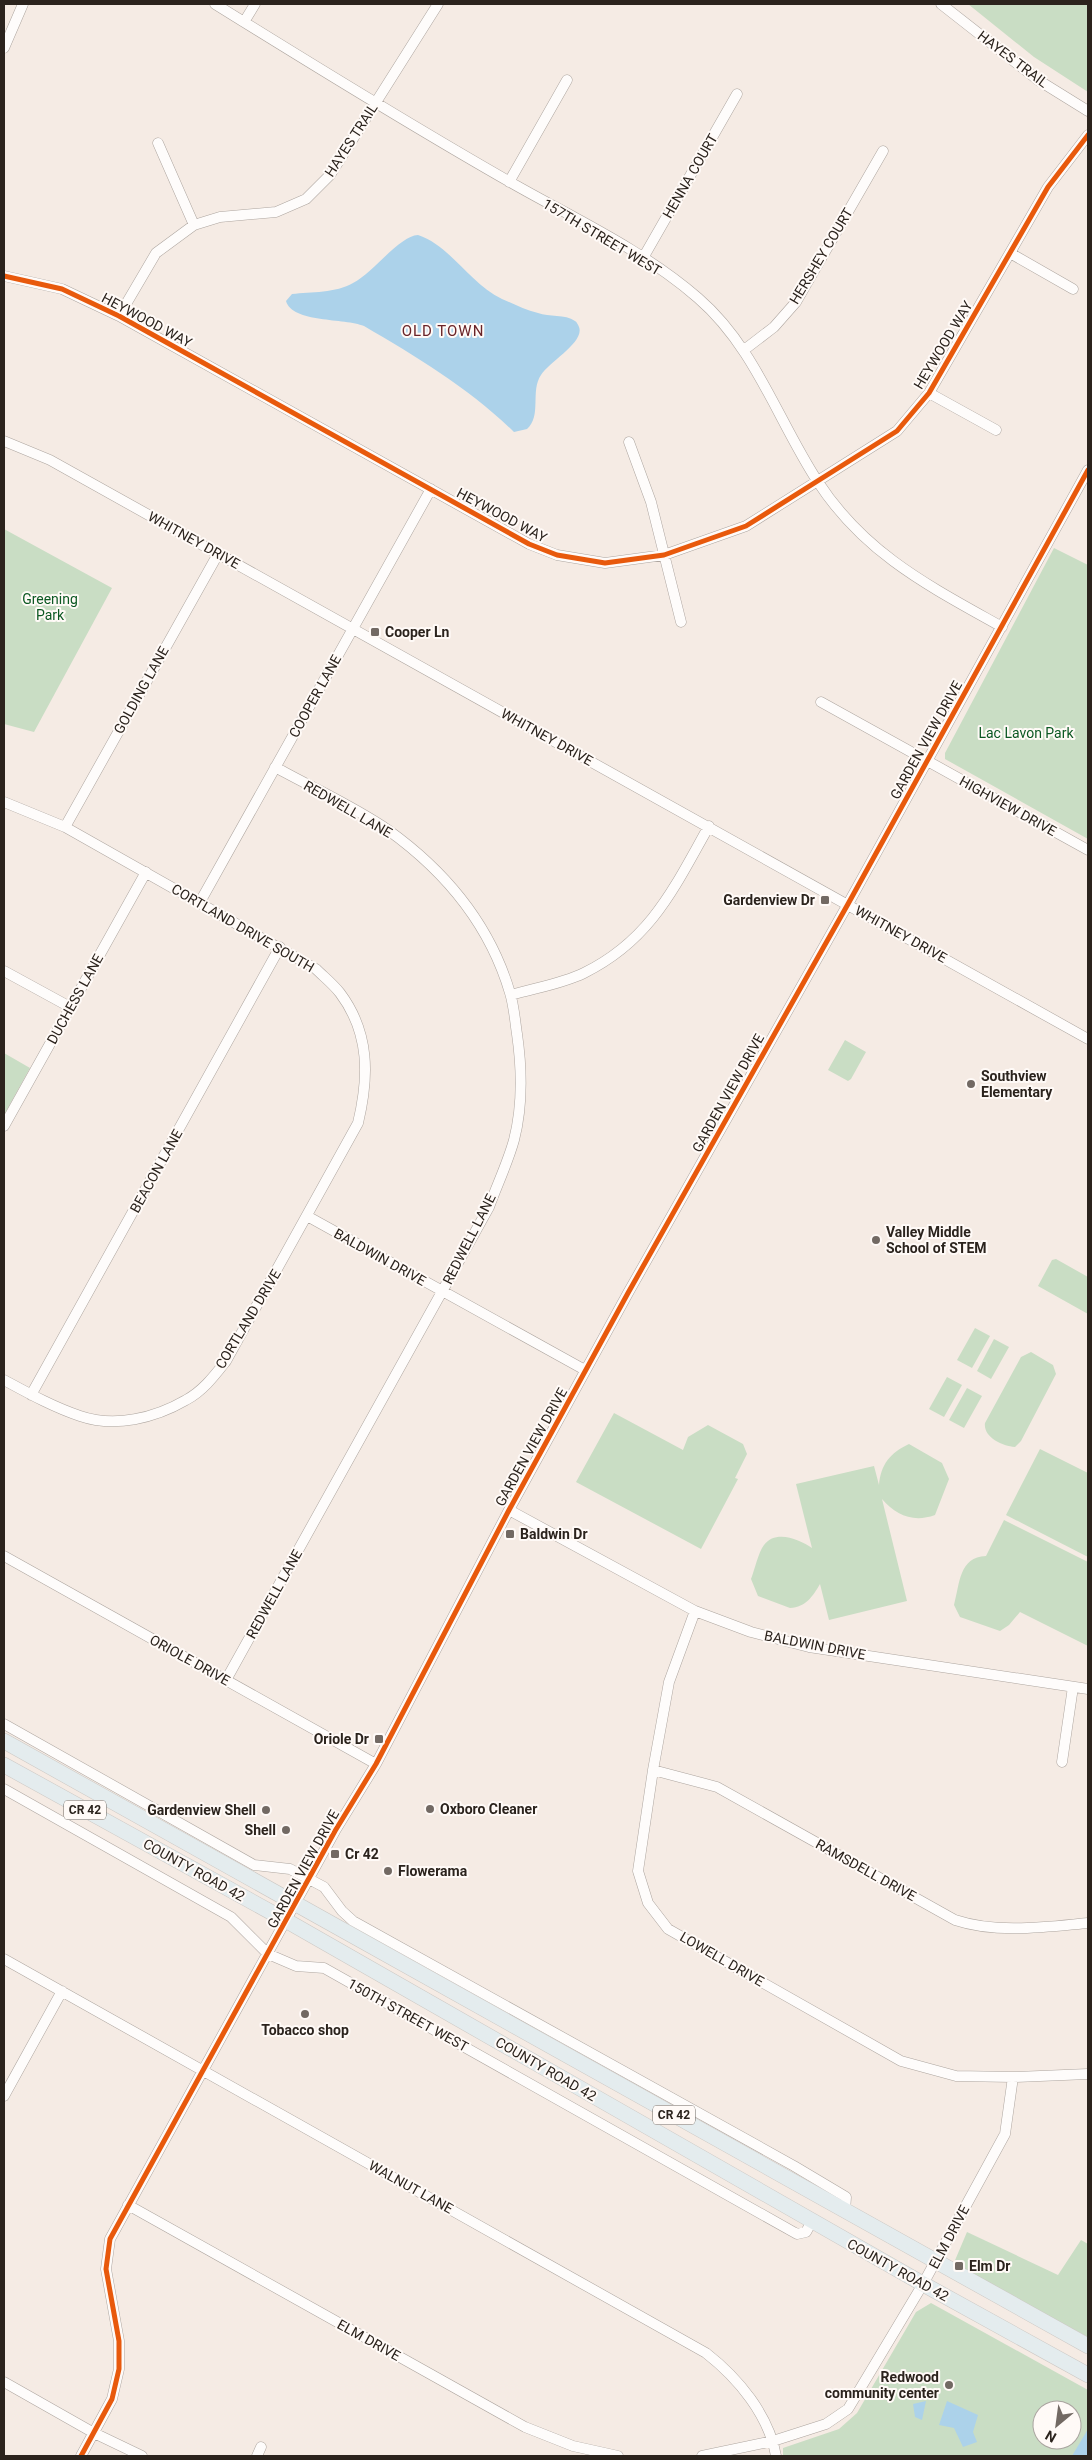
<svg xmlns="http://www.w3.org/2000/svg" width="1092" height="2460" font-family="Roboto,sans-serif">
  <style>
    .green { fill: #c9ddc4; fill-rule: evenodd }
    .water { fill: #acd2ea }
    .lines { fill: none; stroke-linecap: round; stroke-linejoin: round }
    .minor-casing { stroke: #ada59f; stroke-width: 11 }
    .highway-casing { stroke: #ccc8c4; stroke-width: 16 }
    .minor { stroke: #fefcfb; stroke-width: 10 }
    .highway { stroke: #e4ecee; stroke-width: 15 }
    .cycleway-casing { stroke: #fffaf7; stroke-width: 8 }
    .cycleway { stroke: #e8590c; stroke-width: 5 }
    .poi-dot { fill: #726963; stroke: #fffaf7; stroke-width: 2 }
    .labels { text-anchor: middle; stroke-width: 4; stroke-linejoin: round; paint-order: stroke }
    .shield { fill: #fffaf7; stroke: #6b645e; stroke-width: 1 }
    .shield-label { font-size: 12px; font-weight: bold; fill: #2b231d }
    .street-label { font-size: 14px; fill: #2b231d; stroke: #fffaf7 }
    .park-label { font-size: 14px; fill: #0b5822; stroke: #fffaf7 }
    .poi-label { font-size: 14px; font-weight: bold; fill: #2b231d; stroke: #fffaf7; text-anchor: start }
    .neighbourhood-label { font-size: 15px; letter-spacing: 1px; fill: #6a2429; stroke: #fffaf7 }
  </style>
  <rect width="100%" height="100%" fill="#f5ebe4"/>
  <path class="green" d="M 968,4 L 1088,4 L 1088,92 L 1034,57 Z
    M 4,529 L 112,588 L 34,732 L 4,724 Z
    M 1054,548 L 1088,565 L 1088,839 L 945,759 L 945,753 Z
    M 845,1040 L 866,1052 L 851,1079 L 848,1081 L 828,1070 Z
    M 4,1053 L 30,1068 L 4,1115 Z
    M 1056,1259 L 1088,1277 L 1088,1314 L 1038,1286 L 1052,1260 Z
    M 975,1328 L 990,1336 L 972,1368 L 957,1360 Z
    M 994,1339 L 1009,1347 L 991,1379 L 977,1371 Z
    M 1031,1352 L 1053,1365 L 1056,1374 L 1021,1441 L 1015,1447 C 1002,1446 983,1437 985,1423 L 1021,1357 Z
    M 947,1377 L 962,1385 L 944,1417 L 929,1409 Z
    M 967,1388 L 982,1396 L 964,1428 L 949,1420 Z
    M 614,1413 L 683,1450 L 688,1437 L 708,1425 L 743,1444 L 747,1454 L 735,1478 L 738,1479 L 701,1549 L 576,1482 Z
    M 909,1444 L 942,1463 L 949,1479 L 935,1515 C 913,1523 896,1515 882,1499 L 907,1601 L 829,1620 L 820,1584 C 813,1596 806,1607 790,1608 L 758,1596 L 751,1579 C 755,1569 758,1553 764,1545 C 776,1529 800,1540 812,1548 L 796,1484 L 874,1466 L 879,1485 C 881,1464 890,1453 909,1444 Z
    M 1040,1449 L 1088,1473 L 1088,1557 L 1006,1515 Z
    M 1004,1520 L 1088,1562 L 1088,1646 L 1020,1612 L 1009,1625 L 1000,1631 L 960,1617 L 954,1605 C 960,1583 959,1557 986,1556 Z
    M 967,2232 L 1058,2275 L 1081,2240 L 1088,2244 L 1088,2337 L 953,2265 Z
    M 931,2303 L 1088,2390 L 1088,2456 L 783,2456 L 783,2448 L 839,2429 L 857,2413 L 916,2312 ZM 1042,2410 L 1072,2410 L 1072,2440 L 1042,2440 Z"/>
  <path class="water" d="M 418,235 C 451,246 469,283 502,299 C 514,304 525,310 538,313 C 549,317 565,314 575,321 C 577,322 578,325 579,327 C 585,342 549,362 541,375 C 530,391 542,416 527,429 L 514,432 C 470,389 417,357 364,326 C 345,318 292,323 286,301 L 292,294 C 311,292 336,293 353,283 C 373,273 399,236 418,235 Z
    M 926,2401 L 922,2420 L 915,2417 L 913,2404 Z
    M 947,2401 L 978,2415 L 973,2432 L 977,2442 L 963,2447 L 954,2428 L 939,2425 Z
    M 1088,2429 L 1088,2456 L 1072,2456 Z"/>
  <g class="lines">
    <g class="minor-casing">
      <path id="minor" d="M 215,4 C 313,65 410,125 510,182 C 573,218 643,250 698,298 C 755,347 778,421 818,482 C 865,554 929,586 1002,627
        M 941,4 L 1038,80 L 1088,111
        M 244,22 L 255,4
        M 4,48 L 23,4
        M 158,143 L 194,225
        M 509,182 L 567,80
        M 1010,253 L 1073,289
        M 643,258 L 737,94
        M 4,276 L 62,289 L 119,316 L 529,544 L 557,555 L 605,563 L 664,555 L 746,526 L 897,431 L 929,393 L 1048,187 L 1088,135
        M 119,316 L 156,253 L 194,225 L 220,217 L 276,212 L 306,199 L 330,175 L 438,4
        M 744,350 L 774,327 L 796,302 L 883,151
        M 929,393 L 996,430
        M 4,441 L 50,460 L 1088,1039
        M 629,442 L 651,502 L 681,622
        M 821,702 L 1088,850
        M 4,802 L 65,827 L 316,969 C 324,977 333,984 340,993 C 370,1033 369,1077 358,1123 L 226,1361 C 215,1375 203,1391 186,1400 C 155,1418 115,1428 80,1416 C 53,1407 28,1393 4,1380
        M 65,827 L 218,554
        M 200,902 L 431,489
        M 4,971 L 70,1007
        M 511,995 C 534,988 562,984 584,973 C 651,940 674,888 709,826
        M 4,1126 L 146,872
        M 307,1216 L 585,1370
        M 31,1395 L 280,947
        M 509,1510 L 695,1611 L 751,1632 L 809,1647 L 1088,1689
        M 4,1556 L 376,1764
        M 695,1611 L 669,1682 L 653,1770 L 638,1871 L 648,1903 L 668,1929 L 901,2061 L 956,2076 L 1013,2077 L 1088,2074
        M 226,1680 L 489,1207 C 497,1185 508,1162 514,1140 C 523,1105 522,1069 517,1034 C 515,1021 514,1006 510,993 C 490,925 445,871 388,830 C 355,807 311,787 275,767
        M 4,1724 L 254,1865 L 290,1869 L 324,1887 L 342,1911 L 353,1921 L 794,2166 L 846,2197 L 845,2211
        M 1062,1762 L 1073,1687
        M 653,1770 L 717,1787 L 955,1920 C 997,1934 1045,1927 1088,1923
        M 4,1789 L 231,1917 L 268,1954 L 296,1966 L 324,1968 L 797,2234 L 806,2232 L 812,2221
        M 4,1959 L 706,2353 C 738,2378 769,2415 776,2456
        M 4,2096 L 62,1991
        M 128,2205 L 525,2427 L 573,2446 L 618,2456
        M 4,2382 L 94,2433 L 142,2456
        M 81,2456 L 112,2399 L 119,2369 L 119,2341 L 106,2269 L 110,2239 L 335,1831 L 376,1764 L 509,1510 L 628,1293 L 848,904 L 1088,470
        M 257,2456 L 261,2447
        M 702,2456 L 773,2441 L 826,2424 L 848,2409 L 923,2284 L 1005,2134 L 1013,2077"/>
    </g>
    <g class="highway-casing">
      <path id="highway" d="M 4,1741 L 1088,2346
        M 4,1765 L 287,1921 L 923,2284 L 1088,2375"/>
    </g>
    <use href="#minor" class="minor"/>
    <use href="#highway" class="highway"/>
    <g class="cycleway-casing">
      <path id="cycleway" d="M 4,276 L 62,289 L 119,316 L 529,544 L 557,555 L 605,563 L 664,555 L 746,526 L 897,431 L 929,393 L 1048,187 L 1088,135
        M 81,2456 L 112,2399 L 119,2369 L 119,2341 L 106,2269 L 110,2239 L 335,1831 L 376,1764 L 509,1510 L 628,1293 L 848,904 L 1088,470"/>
    </g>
    <use href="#cycleway" class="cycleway"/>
  </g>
  <g class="poi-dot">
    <rect x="370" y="627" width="10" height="10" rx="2.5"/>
    <rect x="820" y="895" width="10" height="10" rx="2.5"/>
    <circle cx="971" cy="1084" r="5"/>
    <circle cx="876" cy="1240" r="5"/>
    <rect x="505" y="1529" width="10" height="10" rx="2.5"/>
    <rect x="374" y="1734" width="10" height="10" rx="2.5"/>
    <circle cx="430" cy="1809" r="5"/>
    <circle cx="266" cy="1810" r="5"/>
    <circle cx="286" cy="1830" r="5"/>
    <rect x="330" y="1849" width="10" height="10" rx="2.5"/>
    <circle cx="388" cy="1871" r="5"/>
    <circle cx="305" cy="2014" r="5"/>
    <rect x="954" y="2261" width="10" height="10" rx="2.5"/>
    <circle cx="949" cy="2385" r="5"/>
  </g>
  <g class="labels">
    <g class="shield">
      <rect x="64" y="1800.5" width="42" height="19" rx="4"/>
      <rect x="653" y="2105.5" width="42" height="19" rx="4"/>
    </g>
    <g class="shield-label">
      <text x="85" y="1814">CR 42</text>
      <text x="674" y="2119">CR 42</text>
    </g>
    <g class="street-label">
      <text transform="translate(1013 59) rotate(37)" y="5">HAYES TRAIL</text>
      <text transform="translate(351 140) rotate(-57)" y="5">HAYES TRAIL</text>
      <text transform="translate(690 176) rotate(-60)" y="5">HENNA COURT</text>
      <text transform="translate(602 237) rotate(31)" y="5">157TH STREET WEST</text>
      <text transform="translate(821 256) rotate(-59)" y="5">HERSHEY COURT</text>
      <text transform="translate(147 320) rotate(28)" y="5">HEYWOOD WAY</text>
      <text transform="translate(943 345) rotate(-59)" y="5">HEYWOOD WAY</text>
      <text transform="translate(502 515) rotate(28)" y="5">HEYWOOD WAY</text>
      <text transform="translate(194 540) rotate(29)" y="5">WHITNEY DRIVE</text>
      <text transform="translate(141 690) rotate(-61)" y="5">GOLDING LANE</text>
      <text transform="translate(315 696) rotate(-61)" y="5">COOPER LANE</text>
      <text transform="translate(547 737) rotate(29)" y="5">WHITNEY DRIVE</text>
      <text transform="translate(926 740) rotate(-61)" y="5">GARDEN VIEW DRIVE</text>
      <text transform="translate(1008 806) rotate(29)" y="5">HIGHVIEW DRIVE</text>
      <text transform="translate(348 809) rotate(30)" y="5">REDWELL LANE</text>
      <text transform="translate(243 928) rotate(30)" y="5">CORTLAND DRIVE SOUTH</text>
      <text transform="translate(901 934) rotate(29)" y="5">WHITNEY DRIVE</text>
      <text transform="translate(75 999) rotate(-61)" y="5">DUCHESS LANE</text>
      <text transform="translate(728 1093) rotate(-61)" y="5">GARDEN VIEW DRIVE</text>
      <text transform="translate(156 1171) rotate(-61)" y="5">BEACON LANE</text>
      <text transform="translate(469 1239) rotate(-63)" y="5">REDWELL LANE</text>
      <text transform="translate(380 1257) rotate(29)" y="5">BALDWIN DRIVE</text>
      <text transform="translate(248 1319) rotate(-59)" y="5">CORTLAND DRIVE</text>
      <text transform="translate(531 1447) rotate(-61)" y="5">GARDEN VIEW DRIVE</text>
      <text transform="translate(274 1594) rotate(-61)" y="5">REDWELL LANE</text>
      <text transform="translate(815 1645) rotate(11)" y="5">BALDWIN DRIVE</text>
      <text transform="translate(190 1660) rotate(29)" y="5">ORIOLE DRIVE</text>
      <text transform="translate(303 1869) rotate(-61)" y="5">GARDEN VIEW DRIVE</text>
      <text transform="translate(194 1870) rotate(29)" y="5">COUNTY ROAD 42</text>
      <text transform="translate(866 1870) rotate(29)" y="5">RAMSDELL DRIVE</text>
      <text transform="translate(722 1959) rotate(30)" y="5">LOWELL DRIVE</text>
      <text transform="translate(408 2015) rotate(29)" y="5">150TH STREET WEST</text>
      <text transform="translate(546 2069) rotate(30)" y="5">COUNTY ROAD 42</text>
      <text transform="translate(411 2187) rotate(29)" y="5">WALNUT LANE</text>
      <text transform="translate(949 2237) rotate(-62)" y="5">ELM DRIVE</text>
      <text transform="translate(898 2270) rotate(29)" y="5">COUNTY ROAD 42</text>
      <text transform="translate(369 2340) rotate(29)" y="5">ELM DRIVE</text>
    </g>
    <g class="park-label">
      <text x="50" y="604">Greening<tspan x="50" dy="16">Park</tspan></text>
      <text x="1026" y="738">Lac Lavon Park</text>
    </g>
    <g class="poi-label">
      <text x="385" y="637">Cooper Ln</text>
      <text x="815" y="905" text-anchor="end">Gardenview Dr</text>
      <text x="981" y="1081">Southview<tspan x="981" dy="16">Elementary</tspan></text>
      <text x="886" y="1237">Valley Middle<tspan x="886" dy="16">School of STEM</tspan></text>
      <text x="520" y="1539">Baldwin Dr</text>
      <text x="369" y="1744" text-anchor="end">Oriole Dr</text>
      <text x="440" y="1814">Oxboro Cleaner</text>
      <text x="256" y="1815" text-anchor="end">Gardenview Shell</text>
      <text x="276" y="1835" text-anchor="end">Shell</text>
      <text x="345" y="1859">Cr 42</text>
      <text x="398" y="1876">Flowerama</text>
      <text x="305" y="2035" text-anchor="middle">Tobacco shop</text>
      <text x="969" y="2271">Elm Dr</text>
      <text x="939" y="2382" text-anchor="end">Redwood<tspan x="939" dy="16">community center</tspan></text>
    </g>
    <g class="neighbourhood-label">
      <text x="443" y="336">OLD TOWN</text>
    </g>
  </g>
  <rect width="1092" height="2460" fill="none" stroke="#2b231d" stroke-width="10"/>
  <g transform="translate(1057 2425) rotate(209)"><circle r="24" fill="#fffaf7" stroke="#aaa4a0"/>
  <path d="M0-4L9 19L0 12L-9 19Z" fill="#726963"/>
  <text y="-8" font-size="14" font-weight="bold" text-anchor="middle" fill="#2b231d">N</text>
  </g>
</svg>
